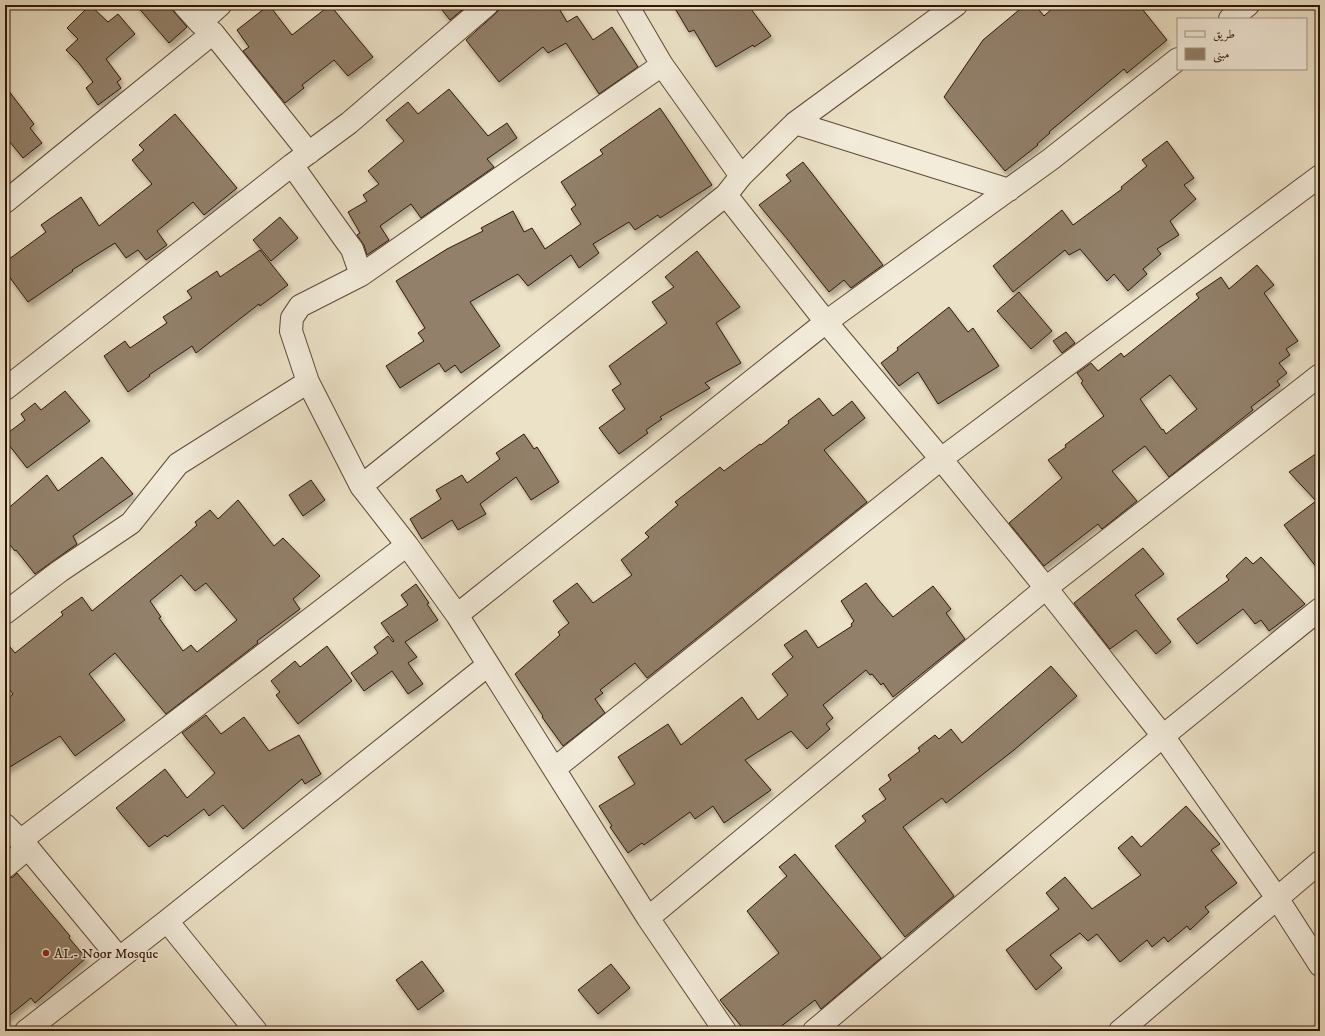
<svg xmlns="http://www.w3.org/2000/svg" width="1325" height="1036" font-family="'IM FELL DW Pica',Amiri,serif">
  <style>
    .building { fill: #92806b; stroke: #301607; fill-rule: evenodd; filter: url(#shadow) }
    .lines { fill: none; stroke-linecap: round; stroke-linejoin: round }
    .street-casing { stroke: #5f4937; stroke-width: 24 }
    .street { stroke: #f3ecdb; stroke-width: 22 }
    .poi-dot { fill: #8f2418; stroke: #f3ecdb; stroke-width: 1.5 }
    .labels { text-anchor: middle; stroke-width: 3; stroke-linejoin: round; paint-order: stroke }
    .poi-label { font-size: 14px; fill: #301607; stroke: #f3ecdb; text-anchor: start }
  </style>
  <defs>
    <filter id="shadow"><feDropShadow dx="2.5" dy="4.5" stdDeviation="2" flood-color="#0004"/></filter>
  </defs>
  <rect width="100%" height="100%" fill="#ece2c7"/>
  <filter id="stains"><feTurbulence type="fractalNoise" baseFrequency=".005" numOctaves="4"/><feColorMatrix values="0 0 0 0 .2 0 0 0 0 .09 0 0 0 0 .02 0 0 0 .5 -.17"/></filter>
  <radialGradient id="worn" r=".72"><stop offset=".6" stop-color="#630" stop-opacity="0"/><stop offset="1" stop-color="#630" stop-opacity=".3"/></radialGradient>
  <path class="building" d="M 90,5 L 108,22 L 118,14 L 135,34 L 106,59 L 121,79 L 117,82 L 121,88 L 98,105 L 86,88 L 93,82 L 78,62 L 66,50 L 78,39 L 67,28 Z
    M 136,5 L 168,5 L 187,27 L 169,43 Z
    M 269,5 L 292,35 L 330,5 L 373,57 L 348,76 L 334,60 L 302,85 L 304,88 L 285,103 L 243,51 L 249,47 L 237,30 Z
    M 438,5 L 468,5 L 450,20 Z
    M 499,5 L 557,5 L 567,22 L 577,16 L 593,40 L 612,27 L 638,67 L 599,94 L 566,43 L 548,53 L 543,47 L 499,82 L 466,40 L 495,14 L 499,10 Z
    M 673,5 L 748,5 L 771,36 L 754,47 L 753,45 L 716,67 L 694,30 L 689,32 Z
    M 1025,5 L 1035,5 L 1044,16 L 1056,5 L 1139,5 L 1167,40 L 1127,73 L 1124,69 L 1049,132 L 1050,133 L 1037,144 L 1038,145 L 1005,171 L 944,97 L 983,40 Z
    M 5,86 L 34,124 L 30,128 L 42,143 L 23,158 L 5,136 Z
    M 449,89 L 488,136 L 507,123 L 517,138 L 487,159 L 494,167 L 421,218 L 411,204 L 380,226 L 389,240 L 367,255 L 364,245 L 357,235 L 360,233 L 348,212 L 367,201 L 363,195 L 379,184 L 368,171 L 404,141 L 386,120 L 408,102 L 418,114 Z
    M 660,108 L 712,185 L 660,218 L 658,215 L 635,230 L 629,222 L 593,244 L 599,253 L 579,268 L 571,255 L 528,286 L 518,274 L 470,302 L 500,346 L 461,373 L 455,365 L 445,372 L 439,363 L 400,388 L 386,366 L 424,341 L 418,333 L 425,328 L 396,281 L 447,249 L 483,231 L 481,228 L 513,211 L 524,232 L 532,228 L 545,249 L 581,224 L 571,209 L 576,205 L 561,182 L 603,154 L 600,150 Z
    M 175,114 L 237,188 L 204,215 L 193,202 L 157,231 L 167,245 L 146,260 L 138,250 L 126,258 L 115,243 L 72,270 L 73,271 L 28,302 L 5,271 L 5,262 L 46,232 L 41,225 L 81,197 L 99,226 L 152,184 L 132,160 L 144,150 L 139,145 Z
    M 1167,141 L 1194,178 L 1184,185 L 1196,199 L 1170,221 L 1179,235 L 1157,249 L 1161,254 L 1143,269 L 1147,274 L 1128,291 L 1114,274 L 1107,281 L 1080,249 L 1069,255 L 1065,250 L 1013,292 L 993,266 L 1062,210 L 1073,225 L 1122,189 L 1121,187 L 1147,166 L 1142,160 Z
    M 803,162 L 883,265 L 851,288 L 844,280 L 829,292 L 788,240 L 759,205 L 791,181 L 786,175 Z
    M 280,217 L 298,238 L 271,261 L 253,240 Z
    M 260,250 L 288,285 L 260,306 L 259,304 L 196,353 L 192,346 L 149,375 L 150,376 L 128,392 L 104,356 L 125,341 L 130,348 L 167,323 L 163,317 L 192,298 L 187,291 L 217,271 L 220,277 Z
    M 697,251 L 740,307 L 716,323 L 741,363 L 705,383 L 710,388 L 660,417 L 662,419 L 646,430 L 648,433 L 619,454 L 599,428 L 625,409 L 612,390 L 621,384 L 609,366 L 667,323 L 652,302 L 674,287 L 665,277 Z
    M 1257,265 L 1274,285 L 1264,293 L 1298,341 L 1286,349 L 1290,355 L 1279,363 L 1287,373 L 1277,381 L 1280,385 L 1251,407 L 1253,410 L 1169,477 L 1145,446 L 1112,471 L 1137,501 L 1102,529 L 1098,524 L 1044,566 L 1009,523 L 1062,478 L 1048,460 L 1066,447 L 1065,445 L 1104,416 L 1081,383 L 1083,381 L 1077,373 L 1091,363 L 1098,371 L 1121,353 L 1124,357 L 1199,298 L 1196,294 L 1221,277 L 1229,289 ZM 1170,375 L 1197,409 L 1166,434 L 1163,429 L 1162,430 L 1140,399 Z
    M 1019,292 L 1052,331 L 1031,349 L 997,311 Z
    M 949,307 L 968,332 L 973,328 L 999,366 L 938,404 L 918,372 L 899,386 L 881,363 L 898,350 L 897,348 Z
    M 1066,332 L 1075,343 L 1062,353 L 1053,341 Z
    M 65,391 L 90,421 L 27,468 L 5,440 L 5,435 L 25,420 L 21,414 L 35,403 L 41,410 Z
    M 819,398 L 833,416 L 852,401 L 865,418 L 824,450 L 867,502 L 647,678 L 635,663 L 600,690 L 603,693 L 595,699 L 605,713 L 563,746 L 542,717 L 543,716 L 515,674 L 560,635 L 558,632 L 569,623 L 553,601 L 577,583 L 593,603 L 632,575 L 621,560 L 649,537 L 645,533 L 678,505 L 675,502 L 720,467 L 724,471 L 760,444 L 761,445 L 789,423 L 788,421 Z
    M 524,434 L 534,449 L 537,447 L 559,482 L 531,500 L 516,477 L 480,504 L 486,514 L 458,530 L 452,520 L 422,539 L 410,519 L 441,499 L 436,490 L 462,475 L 467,483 L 500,459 L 496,453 Z
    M 1320,451 L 1320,572 L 1284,525 L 1316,501 L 1289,472 Z
    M 102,457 L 133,494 L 73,536 L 77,544 L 35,574 L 16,550 L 15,551 L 5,539 L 5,511 L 47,475 L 58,491 Z
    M 311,480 L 325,500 L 303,516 L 289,495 Z
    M 238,500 L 274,546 L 283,538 L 320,576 L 293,599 L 300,609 L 257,641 L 258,643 L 166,714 L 115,653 L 89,674 L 125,720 L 75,756 L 60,736 L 5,770 L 5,701 L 13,694 L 5,684 L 5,641 L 15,653 L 63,615 L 61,612 L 82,597 L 92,611 L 187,534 L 197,525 L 195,522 L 210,510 L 218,519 ZM 181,575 L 195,591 L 206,583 L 237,620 L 197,652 L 191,645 L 183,651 L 159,618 L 161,617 L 150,601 Z
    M 1143,548 L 1164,574 L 1135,595 L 1171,642 L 1156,654 L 1136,630 L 1110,649 L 1074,603 Z
    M 1246,557 L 1253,564 L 1261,557 L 1305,604 L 1269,631 L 1261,620 L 1255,624 L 1243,609 L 1197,644 L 1177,619 L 1229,580 L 1226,576 Z
    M 866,583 L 877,598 L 893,617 L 933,586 L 951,609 L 946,613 L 965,639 L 893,697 L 883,683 L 881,685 L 872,674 L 870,675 L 866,670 L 823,705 L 833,718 L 826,724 L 830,729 L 807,749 L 791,731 L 745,760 L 771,790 L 724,823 L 713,806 L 695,819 L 690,812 L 644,845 L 642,843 L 628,853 L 610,827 L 612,826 L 599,806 L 635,784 L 618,757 L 668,724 L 681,745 L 742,697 L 758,720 L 788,695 L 772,674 L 793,657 L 784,645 L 806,630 L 818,648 L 852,626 L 851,624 L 854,621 L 841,601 Z
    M 416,584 L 429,603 L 427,604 L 438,620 L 405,642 L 417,657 L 408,663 L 423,684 L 408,694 L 392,671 L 364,691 L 351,673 L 378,653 L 374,647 L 388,636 L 393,642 L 394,641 L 381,623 L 408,605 L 401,595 Z
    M 327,646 L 352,681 L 298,724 L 276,695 L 280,692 L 271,681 L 295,661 L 300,667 Z
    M 1051,666 L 1077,696 L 1014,750 L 946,803 L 942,798 L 903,827 L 954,896 L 905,937 L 835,846 L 866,821 L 862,816 L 886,799 L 879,789 L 891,780 L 888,775 L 920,751 L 918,748 L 935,735 L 939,739 L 951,729 L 962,743 Z
    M 206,715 L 221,734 L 244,717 L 269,751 L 299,735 L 321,774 L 305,784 L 302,779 L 243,829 L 223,805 L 209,816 L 204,809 L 167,837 L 165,835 L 149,847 L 116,808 L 165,769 L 187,798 L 215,773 L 182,733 Z
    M 1186,806 L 1220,844 L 1211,850 L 1237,883 L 1205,907 L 1209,912 L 1190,930 L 1187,926 L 1168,942 L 1164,937 L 1152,947 L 1147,940 L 1120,962 L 1097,934 L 1088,941 L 1080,933 L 1050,955 L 1062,968 L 1036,990 L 1006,950 L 1059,909 L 1046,893 L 1065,877 L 1092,909 L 1141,875 L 1118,848 L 1132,836 L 1141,847 Z
    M 795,854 L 881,958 L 821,1009 L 815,1000 L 775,1031 L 745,1031 L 720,1000 L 779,953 L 747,911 L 787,876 L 779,867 Z
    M 17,873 L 70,936 L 69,938 L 86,958 L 35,1003 L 31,998 L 5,1019 L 5,879 L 13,877 Z
    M 422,961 L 444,991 L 418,1010 L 396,980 Z
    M 611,964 L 630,988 L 598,1014 L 578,990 Z"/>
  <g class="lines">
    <g class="street-casing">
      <path id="street" d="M 184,5 L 200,23 L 213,33 L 309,153
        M 627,5 L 662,65 L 741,176
        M 1230,19 L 1248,5
        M 200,23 L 220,5
        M 662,65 L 361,275 L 300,306 L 292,318 L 291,331 L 308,382 L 361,486 L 407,545 L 457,615 L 648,918 L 725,1031
        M 795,123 L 1009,190
        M 292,165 L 346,241 L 352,249 L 361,275
        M 726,195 L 826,322 L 941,459 L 1046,588 L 1163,736 L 1277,898 L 1320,965
        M 5,202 L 213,33
        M 5,389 L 292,165 L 349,123 L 487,5
        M 361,486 L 726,195 L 741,176 L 795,123 L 956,5
        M 5,613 L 60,571 L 131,523 L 178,464 L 308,382
        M 457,615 L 826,322 L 1051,159 L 1178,59
        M 554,769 L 941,459 L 1320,176
        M 5,825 L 28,848 L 119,958
        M 20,841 L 407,545
        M 5,867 L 28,848
        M 648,918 L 1046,588 L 1320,375
        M 167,921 L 256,1031
        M 26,1031 L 167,921 L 488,665
        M 814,1031 L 1163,736 L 1320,609
        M 1120,1031 L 1320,862"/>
    </g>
    <use href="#street" class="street"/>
  </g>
  <circle class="poi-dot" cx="46" cy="953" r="4"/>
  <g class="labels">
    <g class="poi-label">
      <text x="54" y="958">AL- Noor Mosque</text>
    </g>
  </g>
  <rect width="1325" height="1036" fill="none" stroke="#ece2c7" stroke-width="20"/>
  <rect x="6" y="6" width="1313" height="1024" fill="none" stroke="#301607" stroke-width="2"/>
  <rect x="10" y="10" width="1305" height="1016" fill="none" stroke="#301607"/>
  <rect x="1177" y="18" width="130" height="52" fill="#f3ecdb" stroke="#a59686"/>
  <rect x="1185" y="31" width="20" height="6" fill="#f3ecdb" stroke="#a59686"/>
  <text x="1213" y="38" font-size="12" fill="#301607">طريق</text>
  <rect x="1185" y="48" width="20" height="12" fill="#92806b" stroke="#a59686"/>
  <text x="1213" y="58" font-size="12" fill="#301607">مبنى</text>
  <rect width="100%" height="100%" filter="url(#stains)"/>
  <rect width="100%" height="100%" fill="url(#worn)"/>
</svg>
